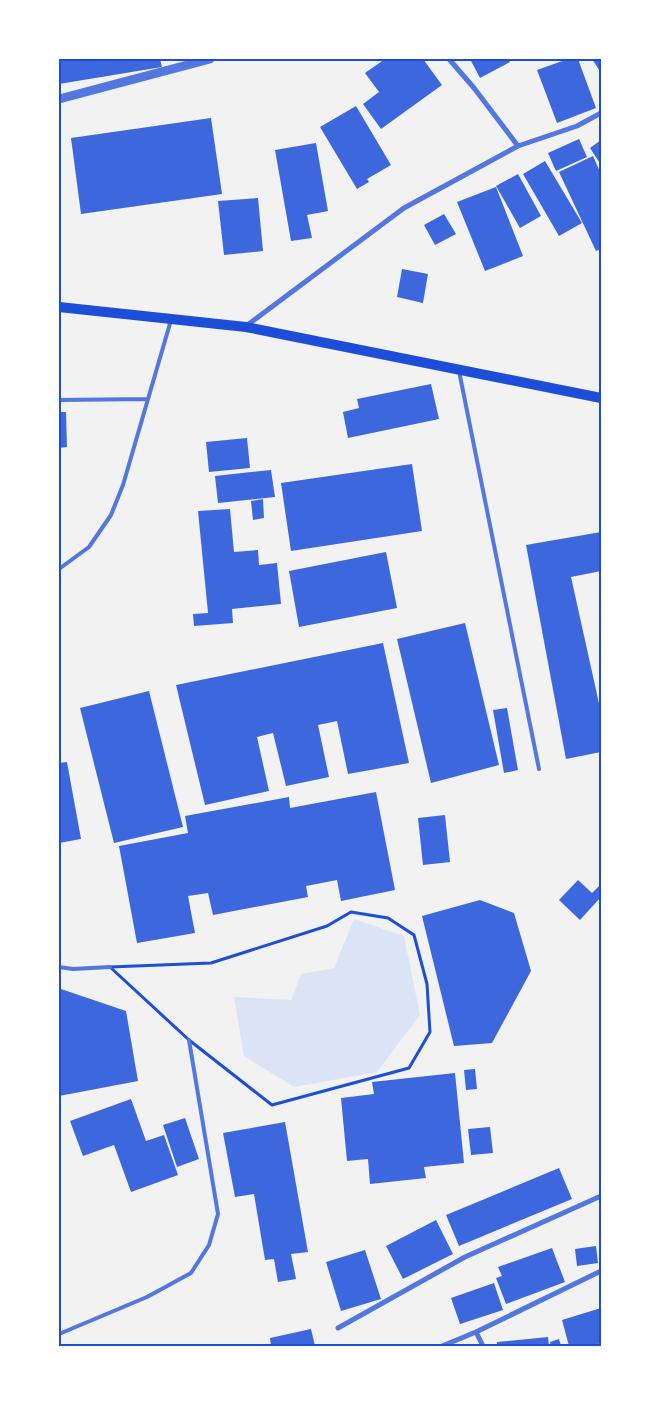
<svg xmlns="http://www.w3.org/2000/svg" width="660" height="1405" font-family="Jost,sans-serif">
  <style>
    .green { fill: #dbe4f7 }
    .building { fill: #3d67dc }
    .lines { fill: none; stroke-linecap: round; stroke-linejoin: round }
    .path { stroke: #1d4ed8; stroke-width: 3 }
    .service { stroke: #5277de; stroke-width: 4 }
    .minor { stroke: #5277de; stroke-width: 5 }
    .tertiary { stroke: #5277de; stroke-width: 9 }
    .secondary { stroke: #1d4ed8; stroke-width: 10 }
    .neatline { fill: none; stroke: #1d4ed8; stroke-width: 2 }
  </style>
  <rect width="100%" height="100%" fill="#f2f2f2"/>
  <path class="green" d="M 354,919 L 404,936 L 420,1015 L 377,1072 L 294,1087 L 244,1056 L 234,997 L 291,1000 L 301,974 L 334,968 Z"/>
  <path class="building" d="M 59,59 L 160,59 L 162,67 L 59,84 Z
    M 385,59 L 423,59 L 442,85 L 381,129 L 363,104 L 379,92 L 365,73 Z
    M 470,59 L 509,59 L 510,62 L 480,78 Z
    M 568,59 L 578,59 L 596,108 L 557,123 L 537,70 Z
    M 592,59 L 601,59 L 601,73 Z
    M 356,106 L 391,165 L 367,179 L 369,182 L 357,189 L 320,127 Z
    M 211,118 L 222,194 L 81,214 L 71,138 Z
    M 579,139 L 587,157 L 556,171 L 548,153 Z
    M 601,140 L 601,165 L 590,148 Z
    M 316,143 L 328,211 L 307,215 L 312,238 L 291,241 L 275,150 Z
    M 593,156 L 601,174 L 601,249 L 596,251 L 559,172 Z
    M 545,161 L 582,223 L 559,236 L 523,174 Z
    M 518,174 L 541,216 L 520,228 L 496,186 Z
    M 496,187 L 523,256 L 485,271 L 457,202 Z
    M 258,198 L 263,251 L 224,255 L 218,201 Z
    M 444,214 L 456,234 L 435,245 L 424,225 Z
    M 402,269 L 428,274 L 423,303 L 397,297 Z
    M 431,384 L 439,419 L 348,438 L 343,412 L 359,408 L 357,399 Z
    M 59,412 L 66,412 L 67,447 L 59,448 Z
    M 247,438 L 250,468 L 209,472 L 206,442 Z
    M 412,464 L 422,531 L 291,551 L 281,483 Z
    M 271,470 L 275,497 L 218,503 L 215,476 Z
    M 263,499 L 264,518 L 253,520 L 251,501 Z
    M 230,509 L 234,552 L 258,550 L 259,565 L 277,563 L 281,604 L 232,609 L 233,623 L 194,626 L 193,614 L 208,613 L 198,511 Z
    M 601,532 L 601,571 L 571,577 L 600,708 L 601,708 L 601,752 L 566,759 L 526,545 Z
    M 386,552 L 397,608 L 299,627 L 289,571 Z
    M 465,623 L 499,765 L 431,783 L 397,639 Z
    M 383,643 L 409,763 L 348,774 L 337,721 L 318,725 L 329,777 L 286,786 L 273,733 L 257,737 L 269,791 L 205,805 L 176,685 Z
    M 149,691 L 183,827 L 114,843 L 80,708 Z
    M 507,708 L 518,770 L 504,773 L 493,710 Z
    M 67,762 L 81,839 L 59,843 L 59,763 Z
    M 376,792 L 395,890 L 341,901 L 337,880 L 306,886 L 308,897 L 213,915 L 208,893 L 188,896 L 195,933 L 137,943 L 119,846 L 188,833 L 185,816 L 289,797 L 290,808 Z
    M 445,815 L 450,862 L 423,865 L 418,818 Z
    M 578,880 L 592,893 L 601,884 L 601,899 L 600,898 L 580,920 L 559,900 Z
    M 480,900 L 514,913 L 531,971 L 492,1043 L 454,1046 L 422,916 Z
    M 61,989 L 126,1011 L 138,1081 L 59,1096 L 59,990 Z
    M 475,1069 L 477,1089 L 466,1090 L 464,1070 Z
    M 455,1073 L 464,1163 L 424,1167 L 426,1178 L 370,1184 L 368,1159 L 347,1161 L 341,1098 L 374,1094 L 372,1082 Z
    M 131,1099 L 146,1141 L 164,1135 L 178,1175 L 131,1192 L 114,1145 L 83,1156 L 70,1121 Z
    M 185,1118 L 199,1159 L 177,1167 L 163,1125 Z
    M 285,1122 L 308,1252 L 291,1254 L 296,1279 L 278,1282 L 274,1259 L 265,1260 L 254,1194 L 235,1197 L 223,1133 Z
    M 490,1127 L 493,1153 L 471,1155 L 468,1129 Z
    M 559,1168 L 572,1199 L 459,1246 L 446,1215 Z
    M 436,1220 L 453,1254 L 403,1279 L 386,1246 Z
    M 596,1246 L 598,1263 L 577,1266 L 575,1249 Z
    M 552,1248 L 565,1282 L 506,1304 L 496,1278 L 502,1276 L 498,1267 Z
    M 365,1250 L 381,1299 L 341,1311 L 326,1262 Z
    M 494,1283 L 503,1310 L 460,1324 L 451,1298 Z
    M 601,1308 L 601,1343 L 591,1346 L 569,1346 L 562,1320 Z
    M 311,1329 L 315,1346 L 271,1346 L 270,1338 Z
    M 548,1337 L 549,1346 L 497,1346 L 497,1342 Z
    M 559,1339 L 561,1346 L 551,1346 L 550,1342 Z"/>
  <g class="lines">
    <path class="path" d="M 351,912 L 388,918 L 414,935 L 427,984 L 430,1032 L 409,1068 L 272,1105 L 189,1040 L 110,967 L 211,963 L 327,926 Z"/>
    <path class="service" d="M 459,371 L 539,769
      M 59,400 L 147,399
      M 59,569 L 89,547 L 111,515 L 123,485 L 171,320
      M 59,967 L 73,969 L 110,967
      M 59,1334 L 147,1297 L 191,1273 L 209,1245 L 218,1214 L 189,1040"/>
    <path class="minor" d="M 449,59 L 474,88 L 518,146
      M 246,326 L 404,208 L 518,146 L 577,126 L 601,113
      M 338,1328 L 465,1257 L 601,1196
      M 476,1332 L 483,1346
      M 442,1346 L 476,1332 L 601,1271"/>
    <path class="tertiary" d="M 59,99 L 210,59"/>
    <path class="secondary" d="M 59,307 L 246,327 L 601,398"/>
  </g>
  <rect width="660" height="1405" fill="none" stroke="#ffffff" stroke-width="120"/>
  <rect x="60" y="60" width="540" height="1285" class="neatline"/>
</svg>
